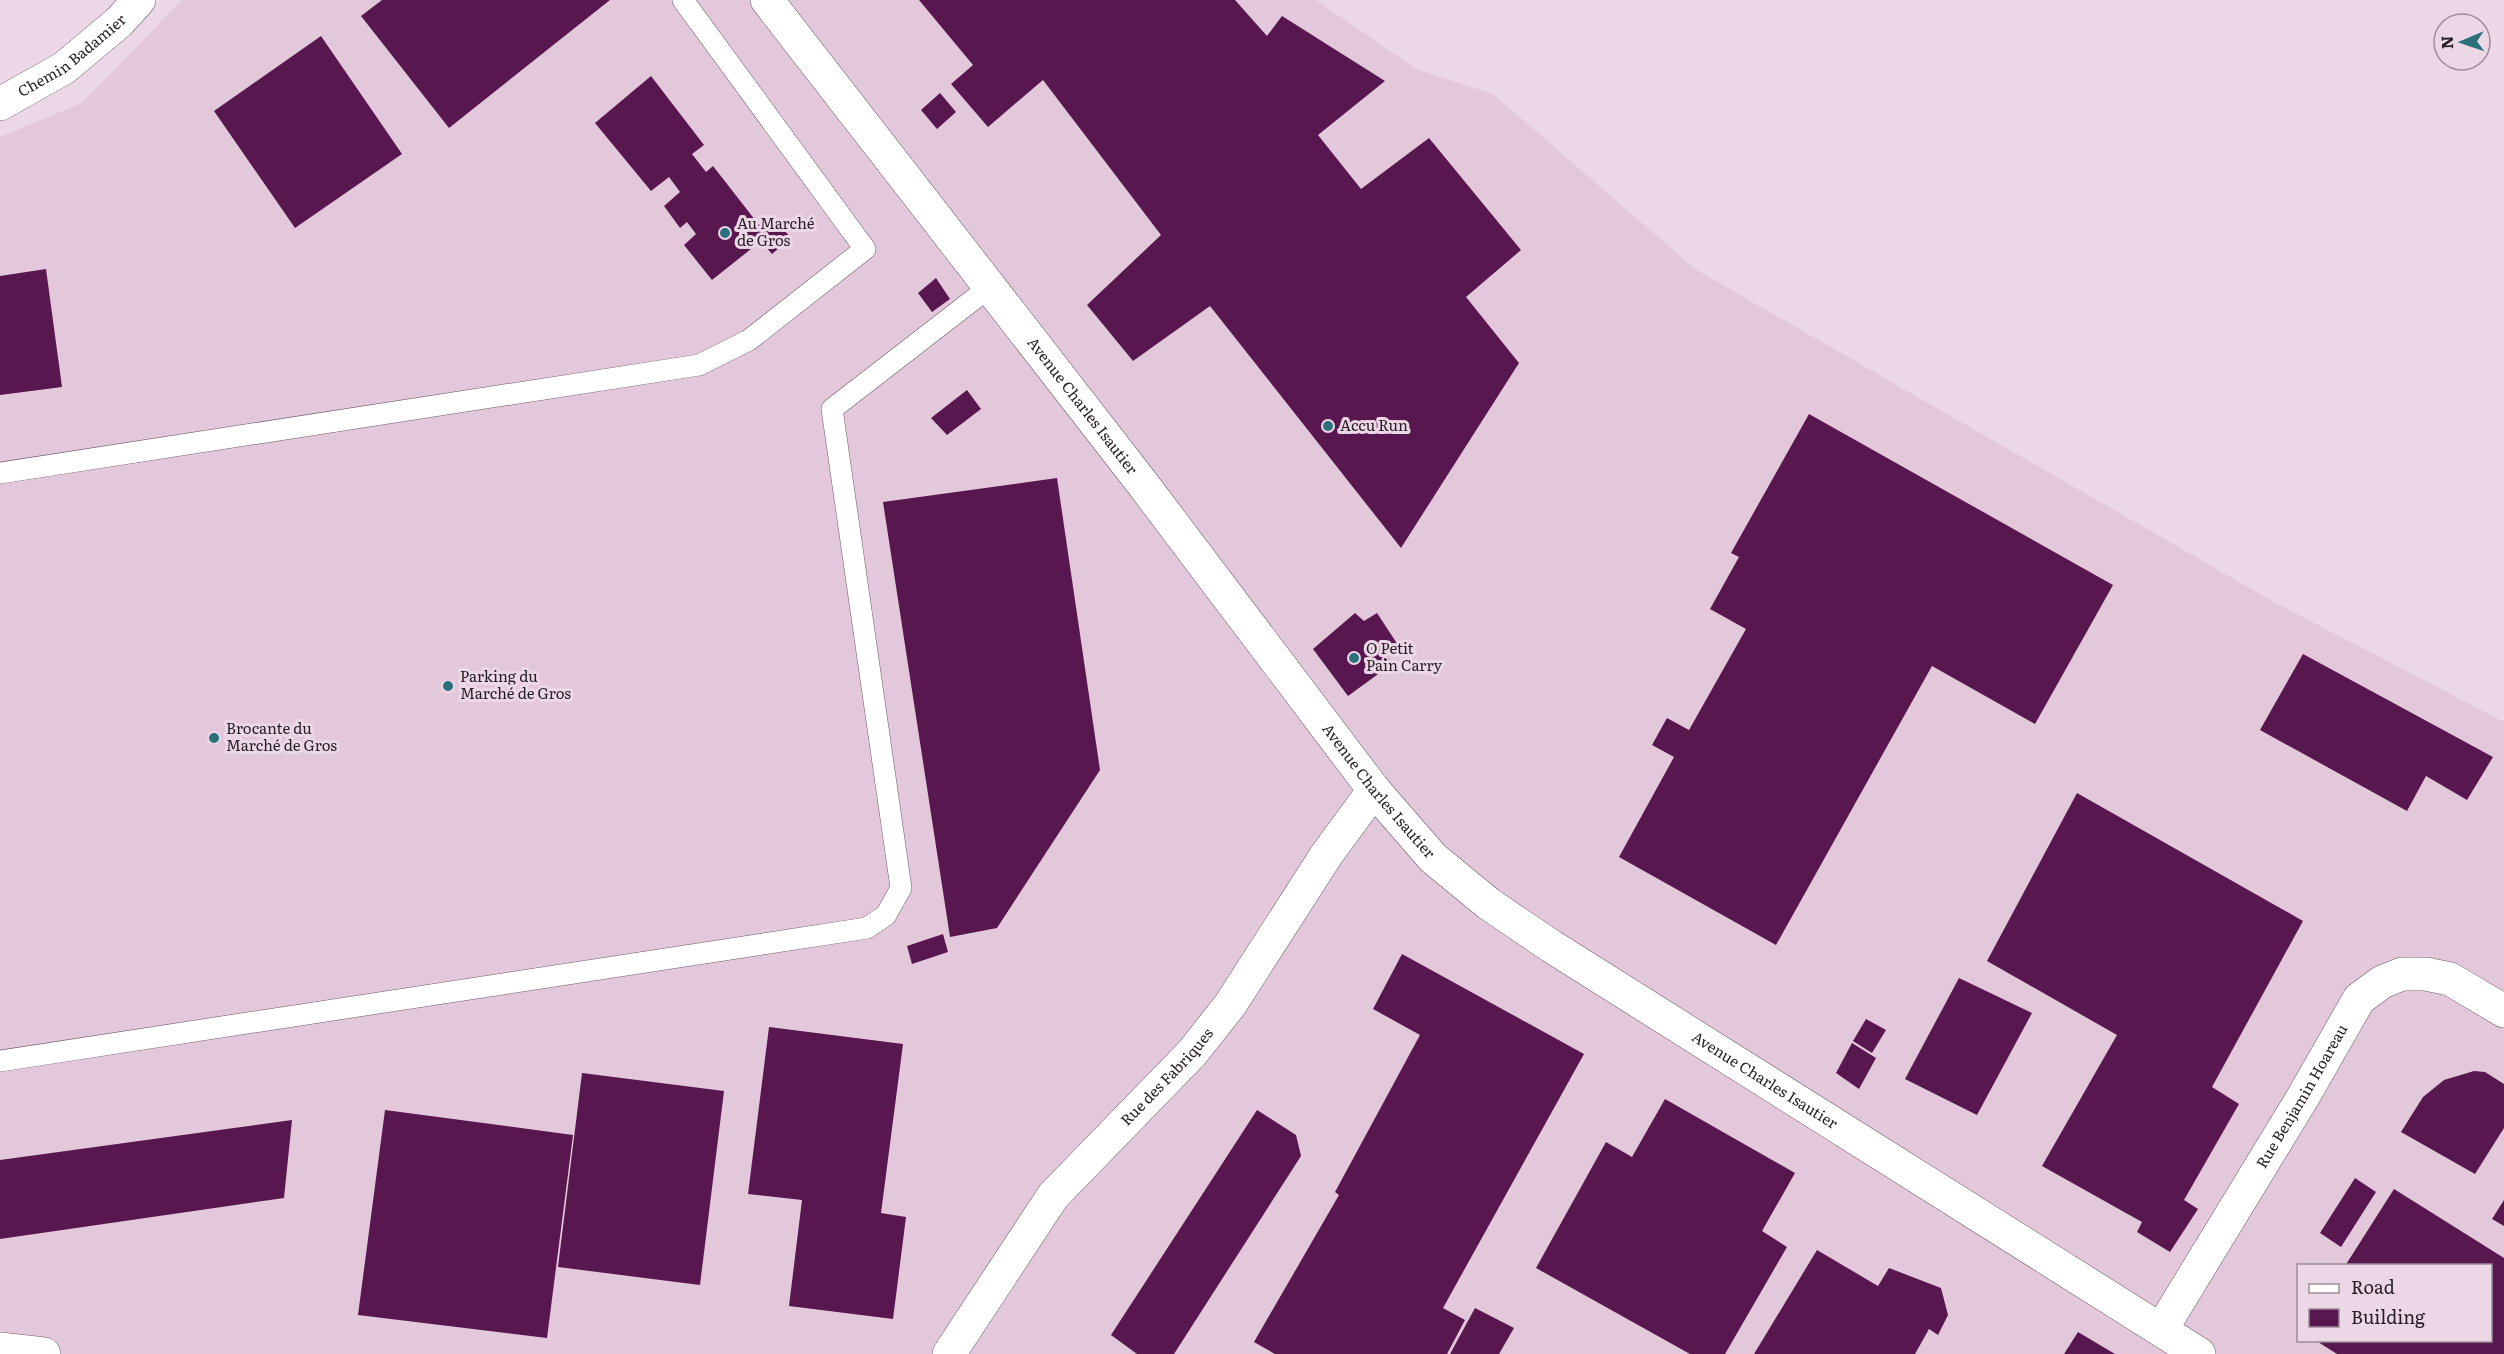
<svg xmlns="http://www.w3.org/2000/svg" width="2504" height="1354" font-family="Literata,serif">
  <style>
    .built { fill: #e3c8db; fill-rule: evenodd }
    .building { fill: #59174f }
    .lines { fill: none; stroke-linecap: round; stroke-linejoin: round }
    .lane-casing { stroke: #6d5b69; stroke-width: 22 }
    .street-casing { stroke: #6d5b69; stroke-width: 34 }
    .secondary-casing { stroke: #6d5b69; stroke-width: 34 }
    .lane { stroke: #fff; stroke-width: 21 }
    .street { stroke: #fff; stroke-width: 33 }
    .secondary { stroke: #fff; stroke-width: 33 }
    .poi-dot { fill: #2a717c; stroke: #ecd7e7; stroke-width: 2 }
    .labels { text-anchor: middle; stroke-width: 6; stroke-linejoin: round; paint-order: stroke }
    .street-label { font-size: 15px; fill: #261e24; stroke: #ecd7e7 }
    .poi-label { font-size: 15px; fill: #261e24; stroke: #ecd7e7; text-anchor: start }
  </style>
  <rect width="100%" height="100%" fill="#ecd7e7"/>
  <path class="built" d="M 182,0 L 1316,0 L 1416,69 L 1493,94 L 1695,269 L 2274,602 L 2504,722 L 2504,1354 L 0,1354 L 0,137 L 82,103 ZM 2298,1266 L 2490,1266 L 2490,1340 L 2298,1340 Z"/>
  <path class="building" d="M 382,0 L 610,0 L 449,128 L 361,16 Z
    M 919,0 L 1235,0 L 1267,36 L 1282,16 L 1385,81 L 1318,135 L 1361,189 L 1429,138 L 1521,250 L 1466,297 L 1519,363 L 1401,548 L 1210,306 L 1133,361 L 1087,305 L 1161,235 L 1043,80 L 988,127 L 951,84 L 973,65 Z
    M 321,36 L 402,154 L 295,228 L 214,111 Z
    M 651,76 L 704,145 L 692,154 L 706,172 L 713,166 L 759,225 L 771,215 L 791,238 L 772,254 L 761,241 L 712,280 L 684,245 L 696,234 L 687,222 L 680,228 L 664,206 L 680,192 L 669,177 L 651,191 L 595,123 Z
    M 940,93 L 956,112 L 937,129 L 921,110 Z
    M 46,269 L 62,387 L 0,395 L 0,276 Z
    M 936,278 L 950,299 L 932,312 L 918,293 Z
    M 967,390 L 981,409 L 947,435 L 931,418 Z
    M 1809,414 L 2113,585 L 2035,724 L 1932,666 L 1776,945 L 1619,857 L 1674,757 L 1652,745 L 1667,718 L 1689,730 L 1746,629 L 1710,609 L 1739,557 L 1731,553 Z
    M 1057,478 L 1100,770 L 997,928 L 950,937 L 883,502 Z
    M 1355,613 L 1364,621 L 1377,613 L 1398,645 L 1385,651 L 1392,664 L 1348,696 L 1313,649 Z
    M 2303,654 L 2493,757 L 2467,800 L 2426,776 L 2407,811 L 2260,730 Z
    M 2077,793 L 2303,921 L 2212,1087 L 2239,1104 L 2184,1200 L 2198,1209 L 2170,1252 L 2137,1232 L 2142,1222 L 2042,1166 L 2117,1035 L 1987,961 Z
    M 943,934 L 948,952 L 912,964 L 907,946 Z
    M 1402,954 L 1584,1054 L 1443,1308 L 1465,1320 L 1447,1354 L 1275,1354 L 1254,1342 L 1339,1195 L 1335,1192 L 1420,1035 L 1373,1009 Z
    M 1959,978 L 2032,1013 L 1977,1115 L 1905,1079 Z
    M 1866,1019 L 1886,1030 L 1872,1053 L 1853,1041 Z
    M 769,1027 L 903,1044 L 881,1213 L 906,1217 L 893,1319 L 789,1306 L 802,1200 L 748,1194 Z
    M 1852,1043 L 1876,1058 L 1859,1089 L 1836,1073 Z
    M 2474,1071 L 2485,1072 L 2504,1084 L 2504,1128 L 2475,1174 L 2401,1132 L 2423,1097 L 2444,1080 Z
    M 582,1073 L 724,1091 L 700,1285 L 558,1267 Z
    M 1665,1099 L 1795,1173 L 1762,1231 L 1787,1247 L 1725,1354 L 1690,1354 L 1536,1268 L 1606,1142 L 1632,1157 Z
    M 385,1110 L 573,1135 L 547,1338 L 358,1315 Z
    M 1257,1110 L 1296,1135 L 1301,1156 L 1174,1354 L 1137,1354 L 1111,1335 Z
    M 292,1120 L 284,1198 L 0,1239 L 0,1160 Z
    M 2355,1178 L 2376,1192 L 2341,1247 L 2320,1233 Z
    M 2394,1189 L 2504,1258 L 2504,1354 L 2337,1354 L 2315,1340 L 2490,1340 L 2490,1266 L 2345,1266 Z
    M 2504,1200 L 2504,1226 L 2492,1219 Z
    M 1817,1250 L 1878,1286 L 1889,1268 L 1941,1288 L 1948,1315 L 1938,1335 L 1929,1329 L 1915,1354 L 1754,1354 Z
    M 1475,1308 L 1514,1328 L 1499,1354 L 1450,1354 Z
    M 2078,1332 L 2115,1354 L 2064,1354 Z"/>
  <g class="lines">
    <g class="lane-casing">
      <path id="lane" d="M 0,473 L 699,365 L 749,340 L 865,249 L 683,0
        M 0,1061 L 867,928 L 886,915 L 901,888 L 832,409 L 991,286"/>
    </g>
    <g class="street-casing">
      <g id="street">
        <path id="s1" d="M 2161,1330 L 2303,1097 L 2359,999 L 2382,982 L 2402,974 L 2426,974 L 2450,979 L 2504,1011"/>
        <path d="M 0,1349 L 44,1354"/>
        <path id="s2" d="M 949,1354 L 1053,1196 L 1192,1053 L 1230,1005 L 1327,854 L 1374,790"/>
      </g>
    </g>
    <g class="secondary-casing">
      <g id="secondary">
        <path id="s3" d="M 767,0 L 1142,483 L 1374,790 L 1433,858 L 1489,904 L 1551,946 L 2199,1354"/>
        <path id="s4" d="M 0,104 L 64,68 L 119,22 L 139,0"/>
      </g>
    </g>
    <use href="#lane" class="lane"/>
    <use href="#street" class="street"/>
    <use href="#secondary" class="secondary"/>
  </g>
  <g class="poi-dot">
    <circle cx="725" cy="233" r="6"/>
    <circle cx="1328" cy="426" r="6"/>
    <circle cx="1354" cy="658" r="6"/>
    <circle cx="448" cy="686" r="6"/>
    <circle cx="214" cy="738" r="6"/>
  </g>
  <g class="labels">
    <g class="street-label">
      <text dy="5" stroke="none"><textPath href="#s4" startOffset="87">Chemin Badamier</textPath></text>
      <text dy="5" stroke="none"><textPath href="#s3" startOffset="514">Avenue Charles Isautier</textPath></text>
      <text dy="5" stroke="none"><textPath href="#s3" startOffset="1000">Avenue Charles Isautier</textPath></text>
      <text dy="5" stroke="none"><textPath href="#s2" startOffset="354">Rue des Fabriques</textPath></text>
      <text dy="5" stroke="none"><textPath href="#s3" startOffset="1486">Avenue Charles Isautier</textPath></text>
      <text dy="5" stroke="none"><textPath href="#s1" startOffset="273">Rue Benjamin Hoareau</textPath></text>
    </g>
    <g class="poi-label">
      <text x="737" y="229">Au Marché<tspan x="737" dy="17">de Gros</tspan></text>
      <text x="1340" y="431">Accu Run</text>
      <text x="1366" y="654">O Petit<tspan x="1366" dy="17">Pain Carry</tspan></text>
      <text x="460" y="682">Parking du<tspan x="460" dy="17">Marché de Gros</tspan></text>
      <text x="226" y="734">Brocante du<tspan x="226" dy="17">Marché de Gros</tspan></text>
    </g>
  </g>
  <rect x="2297" y="1264" width="195" height="78" fill="#ecd7e7" stroke="#9d8d99" stroke-width="1.5"/>
  <rect x="2309" y="1284" width="30" height="9" fill="#ffffff" stroke="#9d8d99" stroke-width="1.5"/>
  <text x="2351" y="1294" font-size="18" fill="#261e24">Road</text>
  <rect x="2309" y="1309" width="30" height="18" fill="#59174f" stroke="#9d8d99" stroke-width="1.5"/>
  <text x="2351" y="1324" font-size="18" fill="#261e24">Building</text>
  <g transform="translate(2462 42) rotate(268)"><circle r="28" fill="#ecd7e7" stroke="#9d8d99" stroke-width="1.5"/>
  <path d="M0-4.5L10 22L0 15L-10 22Z" fill="#2a717c"/>
  <text y="-9" font-size="16" font-weight="bold" text-anchor="middle" fill="#261e24">N</text>
  </g>
</svg>
